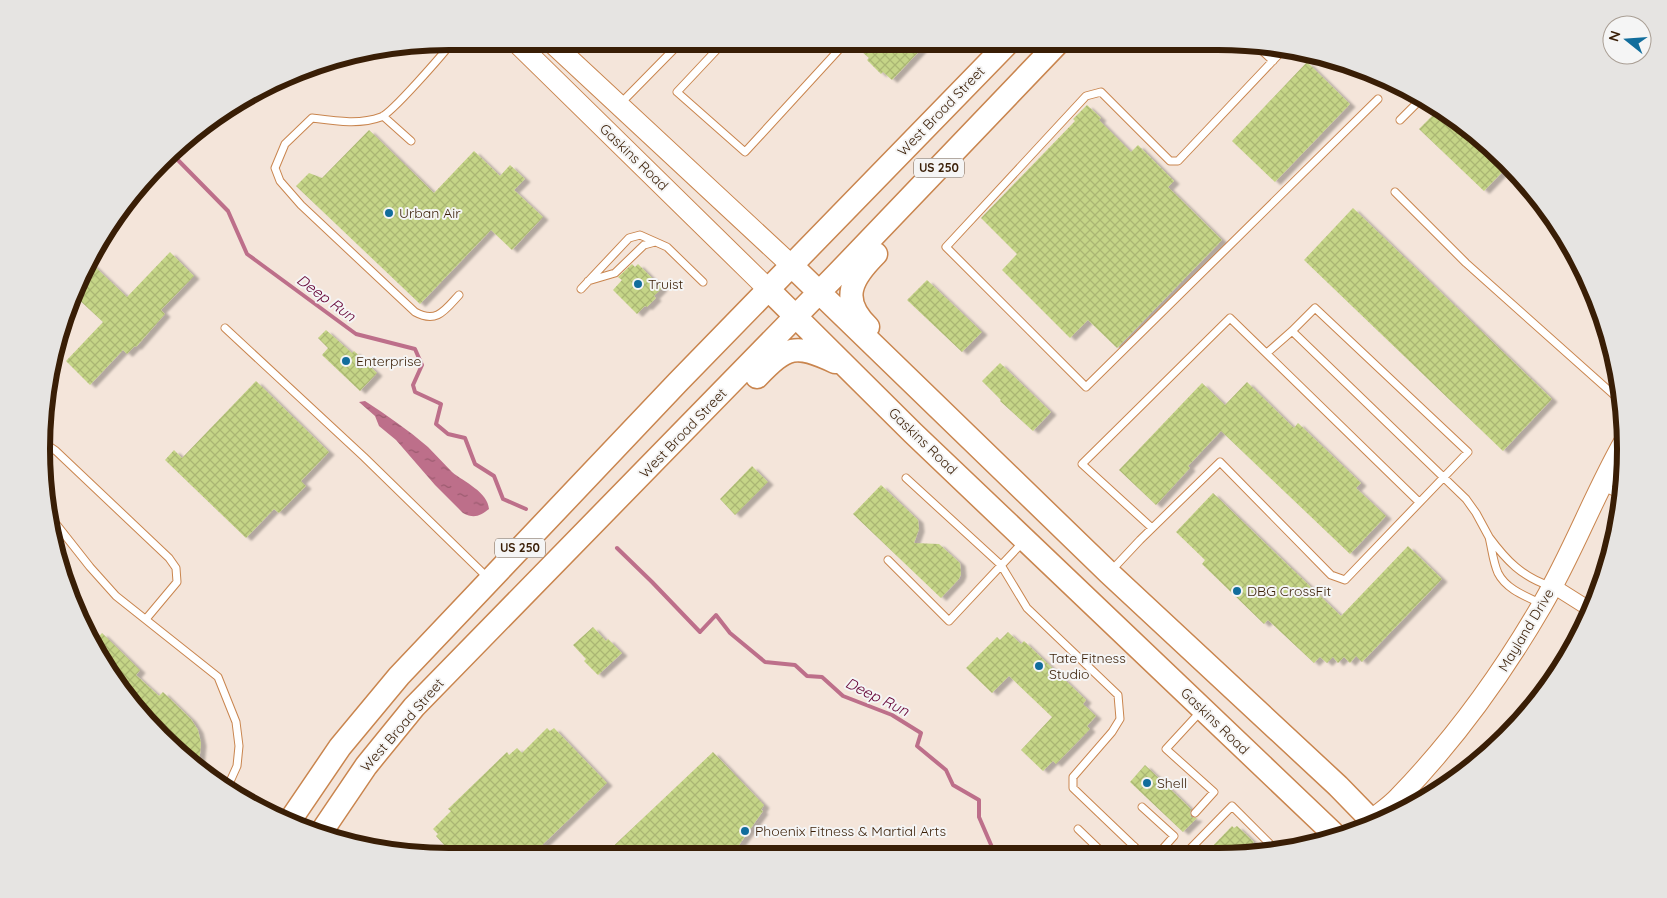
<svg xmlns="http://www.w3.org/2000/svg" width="1667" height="898" font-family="Quicksand,sans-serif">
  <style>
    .water { fill: url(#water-ripples) }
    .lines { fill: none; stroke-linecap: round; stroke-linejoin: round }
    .stream { stroke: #bd6f8a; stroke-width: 4 }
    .building { fill: url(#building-cross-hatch); filter: url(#shadow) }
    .service-casing { stroke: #c9854e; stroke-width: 9 }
    .minor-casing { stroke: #c9854e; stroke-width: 16 }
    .secondary-casing { stroke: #c9854e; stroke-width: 22 }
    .primary-casing { stroke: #c9854e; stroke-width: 25 }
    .service { stroke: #fff; stroke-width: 7 }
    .minor { stroke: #fff; stroke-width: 14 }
    .secondary { stroke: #fff; stroke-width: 20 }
    .primary { stroke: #fff; stroke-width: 22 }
    .poi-dot { fill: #116d9c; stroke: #f5f5f5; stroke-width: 2 }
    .labels { text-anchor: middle; stroke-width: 4; stroke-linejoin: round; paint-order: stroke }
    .shield { fill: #f5f5f5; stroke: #715e4e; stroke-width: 1 }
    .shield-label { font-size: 12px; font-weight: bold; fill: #391e06 }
    .street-label { font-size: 14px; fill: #391e06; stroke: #f5f5f5 }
    .poi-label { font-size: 14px; fill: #391e06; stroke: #f5f5f5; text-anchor: start }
    .water-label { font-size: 15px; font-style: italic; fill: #650235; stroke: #f5f5f5 }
    .rim { fill: none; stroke: #391e06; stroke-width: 6 }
  </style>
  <defs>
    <pattern id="water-ripples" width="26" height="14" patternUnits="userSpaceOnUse" patternTransform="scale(1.25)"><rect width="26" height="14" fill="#bd6f8a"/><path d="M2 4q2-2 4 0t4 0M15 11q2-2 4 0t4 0" fill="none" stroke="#9b5b6f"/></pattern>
    <pattern id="building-cross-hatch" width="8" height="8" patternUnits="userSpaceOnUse" patternTransform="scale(1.25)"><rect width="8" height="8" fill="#c5d587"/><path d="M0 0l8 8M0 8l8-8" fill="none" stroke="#aab673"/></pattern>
    <filter id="shadow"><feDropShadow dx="5.5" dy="3" stdDeviation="1" flood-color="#0004"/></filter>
  </defs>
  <rect width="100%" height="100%" fill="#f4e5da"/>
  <path class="water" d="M 365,401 C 387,415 408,430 428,447 C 436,455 444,464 452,472 C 464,482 488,492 489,509 C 480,516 474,519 463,513 L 435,485 L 396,440 L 379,426 L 375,416 L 359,402 Z"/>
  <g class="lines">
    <path class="stream" d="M 173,155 L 228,211 L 247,254 L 356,334 L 415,349 L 422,365 L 413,385 L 415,392 L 441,404 L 436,424 L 448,434 L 465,438 L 475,464 L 494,476 L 503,499 L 526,509
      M 617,548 L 652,582 L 700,632 L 716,615 L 730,633 L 765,662 L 795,665 L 807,676 L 822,677 L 843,696 L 892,715 L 921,733 L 917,746 L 946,770 L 953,785 L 979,800 L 979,817 L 995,854"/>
  </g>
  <path class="building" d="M 868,42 L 928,42 L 892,80 L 883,72 L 881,74 L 867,60 L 869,58 L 860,50 Z
    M 1307,62 L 1350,104 L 1275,182 L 1232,141 Z
    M 1087,105 L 1101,118 L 1099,120 L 1131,152 L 1138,145 L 1174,181 L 1168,187 L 1222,240 L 1117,348 L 1088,320 L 1070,338 L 1002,270 L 1017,254 L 981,218 L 1075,121 L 1073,119 Z
    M 1439,109 L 1466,126 L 1509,165 L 1484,191 L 1419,129 Z
    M 369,130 L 434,193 L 474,151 L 500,176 L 510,165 L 525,179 L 514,190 L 543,217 L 512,250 L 491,230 L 420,304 L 296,186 L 309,173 L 322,178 Z
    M 1353,208 L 1552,399 L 1503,451 L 1304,260 Z
    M 170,252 L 194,276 L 161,310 L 165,314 L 136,347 L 135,346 L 127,354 L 123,350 L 90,385 L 66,361 L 103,322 L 76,297 L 91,263 L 127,297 Z
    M 632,264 L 635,267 L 638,264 L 662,288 L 654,296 L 656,298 L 647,307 L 645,306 L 637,314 L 613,290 L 622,280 L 618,277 Z
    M 927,280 L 982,332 L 962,352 L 907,300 Z
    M 326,330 L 352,353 L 354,351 L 377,373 L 360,391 L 322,355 L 328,348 L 318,338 Z
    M 1000,363 L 1051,412 L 1033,431 L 1000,401 L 1001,400 L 982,381 Z
    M 256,381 L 329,452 L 301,481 L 306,486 L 279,513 L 274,509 L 246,538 L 165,460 L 174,450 L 182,458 Z
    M 1247,382 L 1294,428 L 1298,423 L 1361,483 L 1356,488 L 1386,516 L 1350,554 L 1221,431 L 1188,466 L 1190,468 L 1156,505 L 1119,470 L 1202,383 L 1225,405 Z
    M 752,466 L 768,482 L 735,515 L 720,499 Z
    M 881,485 L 918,520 L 919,529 L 914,543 L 939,544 L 960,563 L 961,574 L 959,579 L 941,598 L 853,514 Z
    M 1213,493 L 1341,616 L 1408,546 L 1442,579 L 1362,662 L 1356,656 L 1350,663 L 1344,657 L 1338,663 L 1333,657 L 1327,663 L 1320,657 L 1314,663 L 1268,620 L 1264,624 L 1202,564 L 1205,560 L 1176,532 Z
    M 593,627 L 606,641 L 608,639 L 622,653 L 598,675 L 584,661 L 586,659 L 573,645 Z
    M 1008,632 L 1021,644 L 1024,641 L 1086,700 L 1083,704 L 1096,716 L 1087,726 L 1090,729 L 1056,764 L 1053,761 L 1043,771 L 1021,750 L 1052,717 L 1009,676 L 992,693 L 966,668 L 997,637 L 1000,640 Z
    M 102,633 L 140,670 L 136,675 L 159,696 L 163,692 L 191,719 L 198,730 L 201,743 L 199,765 L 160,737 L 93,643 Z
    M 547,728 L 550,731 L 554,728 L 607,783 L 540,847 L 548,856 L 454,856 L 436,836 L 438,834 L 433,829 L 451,811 L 448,809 L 507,752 L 509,755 L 517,748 L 522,753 Z
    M 713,752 L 764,805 L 761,810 L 763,811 L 732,855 L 604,855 Z
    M 1145,765 L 1191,809 L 1190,812 L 1191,817 L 1197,818 L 1183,832 L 1130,782 Z
    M 1232,826 L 1234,828 L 1237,826 L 1254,842 L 1243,853 L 1206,853 Z"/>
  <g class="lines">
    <g class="service-casing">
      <path id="service" d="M 453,41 C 444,53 392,113 381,117 C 360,125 335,121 312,118 L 285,144 L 275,168 L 280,181 L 301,205 L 415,312 C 437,324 445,310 459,295
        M 724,42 L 677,92 L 745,152 L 846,42
        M 1255,44 L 1273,61
        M 1284,49 L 1178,161 L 1170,161 L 1101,92 L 1086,96 L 946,247 L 1086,387 L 1378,99
        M 620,104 L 681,42
        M 383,116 L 411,141
        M 1400,120 L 1422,98
        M 1395,192 L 1466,263 L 1623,403
        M 588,281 L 615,273 L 644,245 L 655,242
        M 581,289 L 629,238 L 640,235 L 667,247 L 703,282
        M 69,313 L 70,310
        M 225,328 L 364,457 L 488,578
        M 1292,331 L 1466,499 L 1476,513 L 1489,537
        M 43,442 L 56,451 L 169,558 L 176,568 L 177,582 L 146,619
        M 906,478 L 1001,565 L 1027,608 L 1118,695 L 1120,719 L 1112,732 L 1073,777 L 1073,788 L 1142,854
        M 1604,487 L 1622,496
        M 49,515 L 90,567 L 116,596 L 218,677 L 236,722 L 239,746 L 237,766 L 228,786
        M 1152,528 L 1082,464 L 1230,318 L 1419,502
        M 888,560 L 949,621 L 1023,542
        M 1110,572 L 1140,540 L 1220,462 L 1331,575 L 1345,580 L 1468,452 L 1315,308 L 1292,331 L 1267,353
        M 1540,603 C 1525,596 1506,589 1498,573 C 1493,562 1492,549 1489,537 C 1506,560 1522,577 1550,586
        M 1142,807 L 1174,836 L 1158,854
        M 1195,813 L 1214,792 L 1166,749 L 1201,711
        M 1078,829 L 1104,854
        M 1190,853 L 1189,850 L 1232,806 L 1276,850 L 1274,853
        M 1128,854 L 1134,846"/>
    </g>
    <g class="minor-casing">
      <path id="minor" d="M 1553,586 L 1591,610"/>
    </g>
    <g class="secondary-casing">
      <path id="secondary" d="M 515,41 L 768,289
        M 550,41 L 791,265
        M 1362,829 C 1373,817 1388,809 1399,797 C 1455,739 1502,674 1542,605 C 1573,552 1594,495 1624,442"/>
    </g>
    <g class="primary-casing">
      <path id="primary" d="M 791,265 L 1109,573 L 1338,786 L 1376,825
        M 768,289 L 913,433 L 1336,836
        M 868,327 C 839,299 852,278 876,254
        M 757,377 C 787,346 795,343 835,362
        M 289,822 L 340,747 L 399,676 L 678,382 L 1009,42
        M 320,834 L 366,766 L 414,707 L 837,274 L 1059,42"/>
    </g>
    <use href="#service" class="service"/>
    <use href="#minor" class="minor"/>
    <use href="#secondary" class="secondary"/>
    <use href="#primary" class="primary"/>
  </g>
  <g class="poi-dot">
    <circle cx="389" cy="213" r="5"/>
    <circle cx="638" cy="284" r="5"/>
    <circle cx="346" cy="361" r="5"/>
    <circle cx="1237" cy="591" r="5"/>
    <circle cx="1039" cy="666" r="5"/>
    <circle cx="1147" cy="783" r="5"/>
    <circle cx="745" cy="831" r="5"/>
  </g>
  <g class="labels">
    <g class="shield">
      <rect x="914" y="158.5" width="50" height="19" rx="4"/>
      <rect x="495" y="538.5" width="50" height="19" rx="4"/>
    </g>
    <g class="shield-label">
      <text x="939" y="172">US 250</text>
      <text x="520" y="552">US 250</text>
    </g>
    <g class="street-label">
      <text transform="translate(941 111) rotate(-46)" y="5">West Broad Street</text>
      <text transform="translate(634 157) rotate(44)" y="5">Gaskins Road</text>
      <text transform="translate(683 433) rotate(-46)" y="5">West Broad Street</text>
      <text transform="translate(923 441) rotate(44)" y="5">Gaskins Road</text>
      <text transform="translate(1526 630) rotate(-59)" y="5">Mayland Drive</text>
      <text transform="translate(1215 721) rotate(44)" y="5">Gaskins Road</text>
      <text transform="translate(402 725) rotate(-49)" y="5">West Broad Street</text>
    </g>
    <g class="poi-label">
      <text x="399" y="218">Urban Air</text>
      <text x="648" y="289">Truist</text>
      <text x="356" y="366">Enterprise</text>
      <text x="1247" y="596">DBG CrossFit</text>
      <text x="1049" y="663">Tate Fitness<tspan x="1049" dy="16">Studio</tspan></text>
      <text x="1157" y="788">Shell</text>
      <text x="755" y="836">Phoenix Fitness &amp; Martial Arts</text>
    </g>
    <g class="water-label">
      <text transform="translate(326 298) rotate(36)" y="5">Deep Run</text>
      <text transform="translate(877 697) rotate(26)" y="5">Deep Run</text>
    </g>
  </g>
  <path d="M0 0H1667V898H0ZM449 50H1218A399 399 0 0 1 1617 449V449A399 399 0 0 1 1218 848H449A399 399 0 0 1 50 449V449A399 399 0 0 1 449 50Z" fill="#e6e4e2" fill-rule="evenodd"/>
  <path class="rim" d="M449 50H1218A399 399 0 0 1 1617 449V449A399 399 0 0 1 1218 848H449A399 399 0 0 1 50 449V449A399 399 0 0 1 449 50Z"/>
  <g transform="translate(1627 40) rotate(287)"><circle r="24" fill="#f5f5f5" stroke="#aa9f95"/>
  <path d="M0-4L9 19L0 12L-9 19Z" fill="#116d9c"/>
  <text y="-8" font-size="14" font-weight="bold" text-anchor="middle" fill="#391e06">N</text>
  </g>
</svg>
